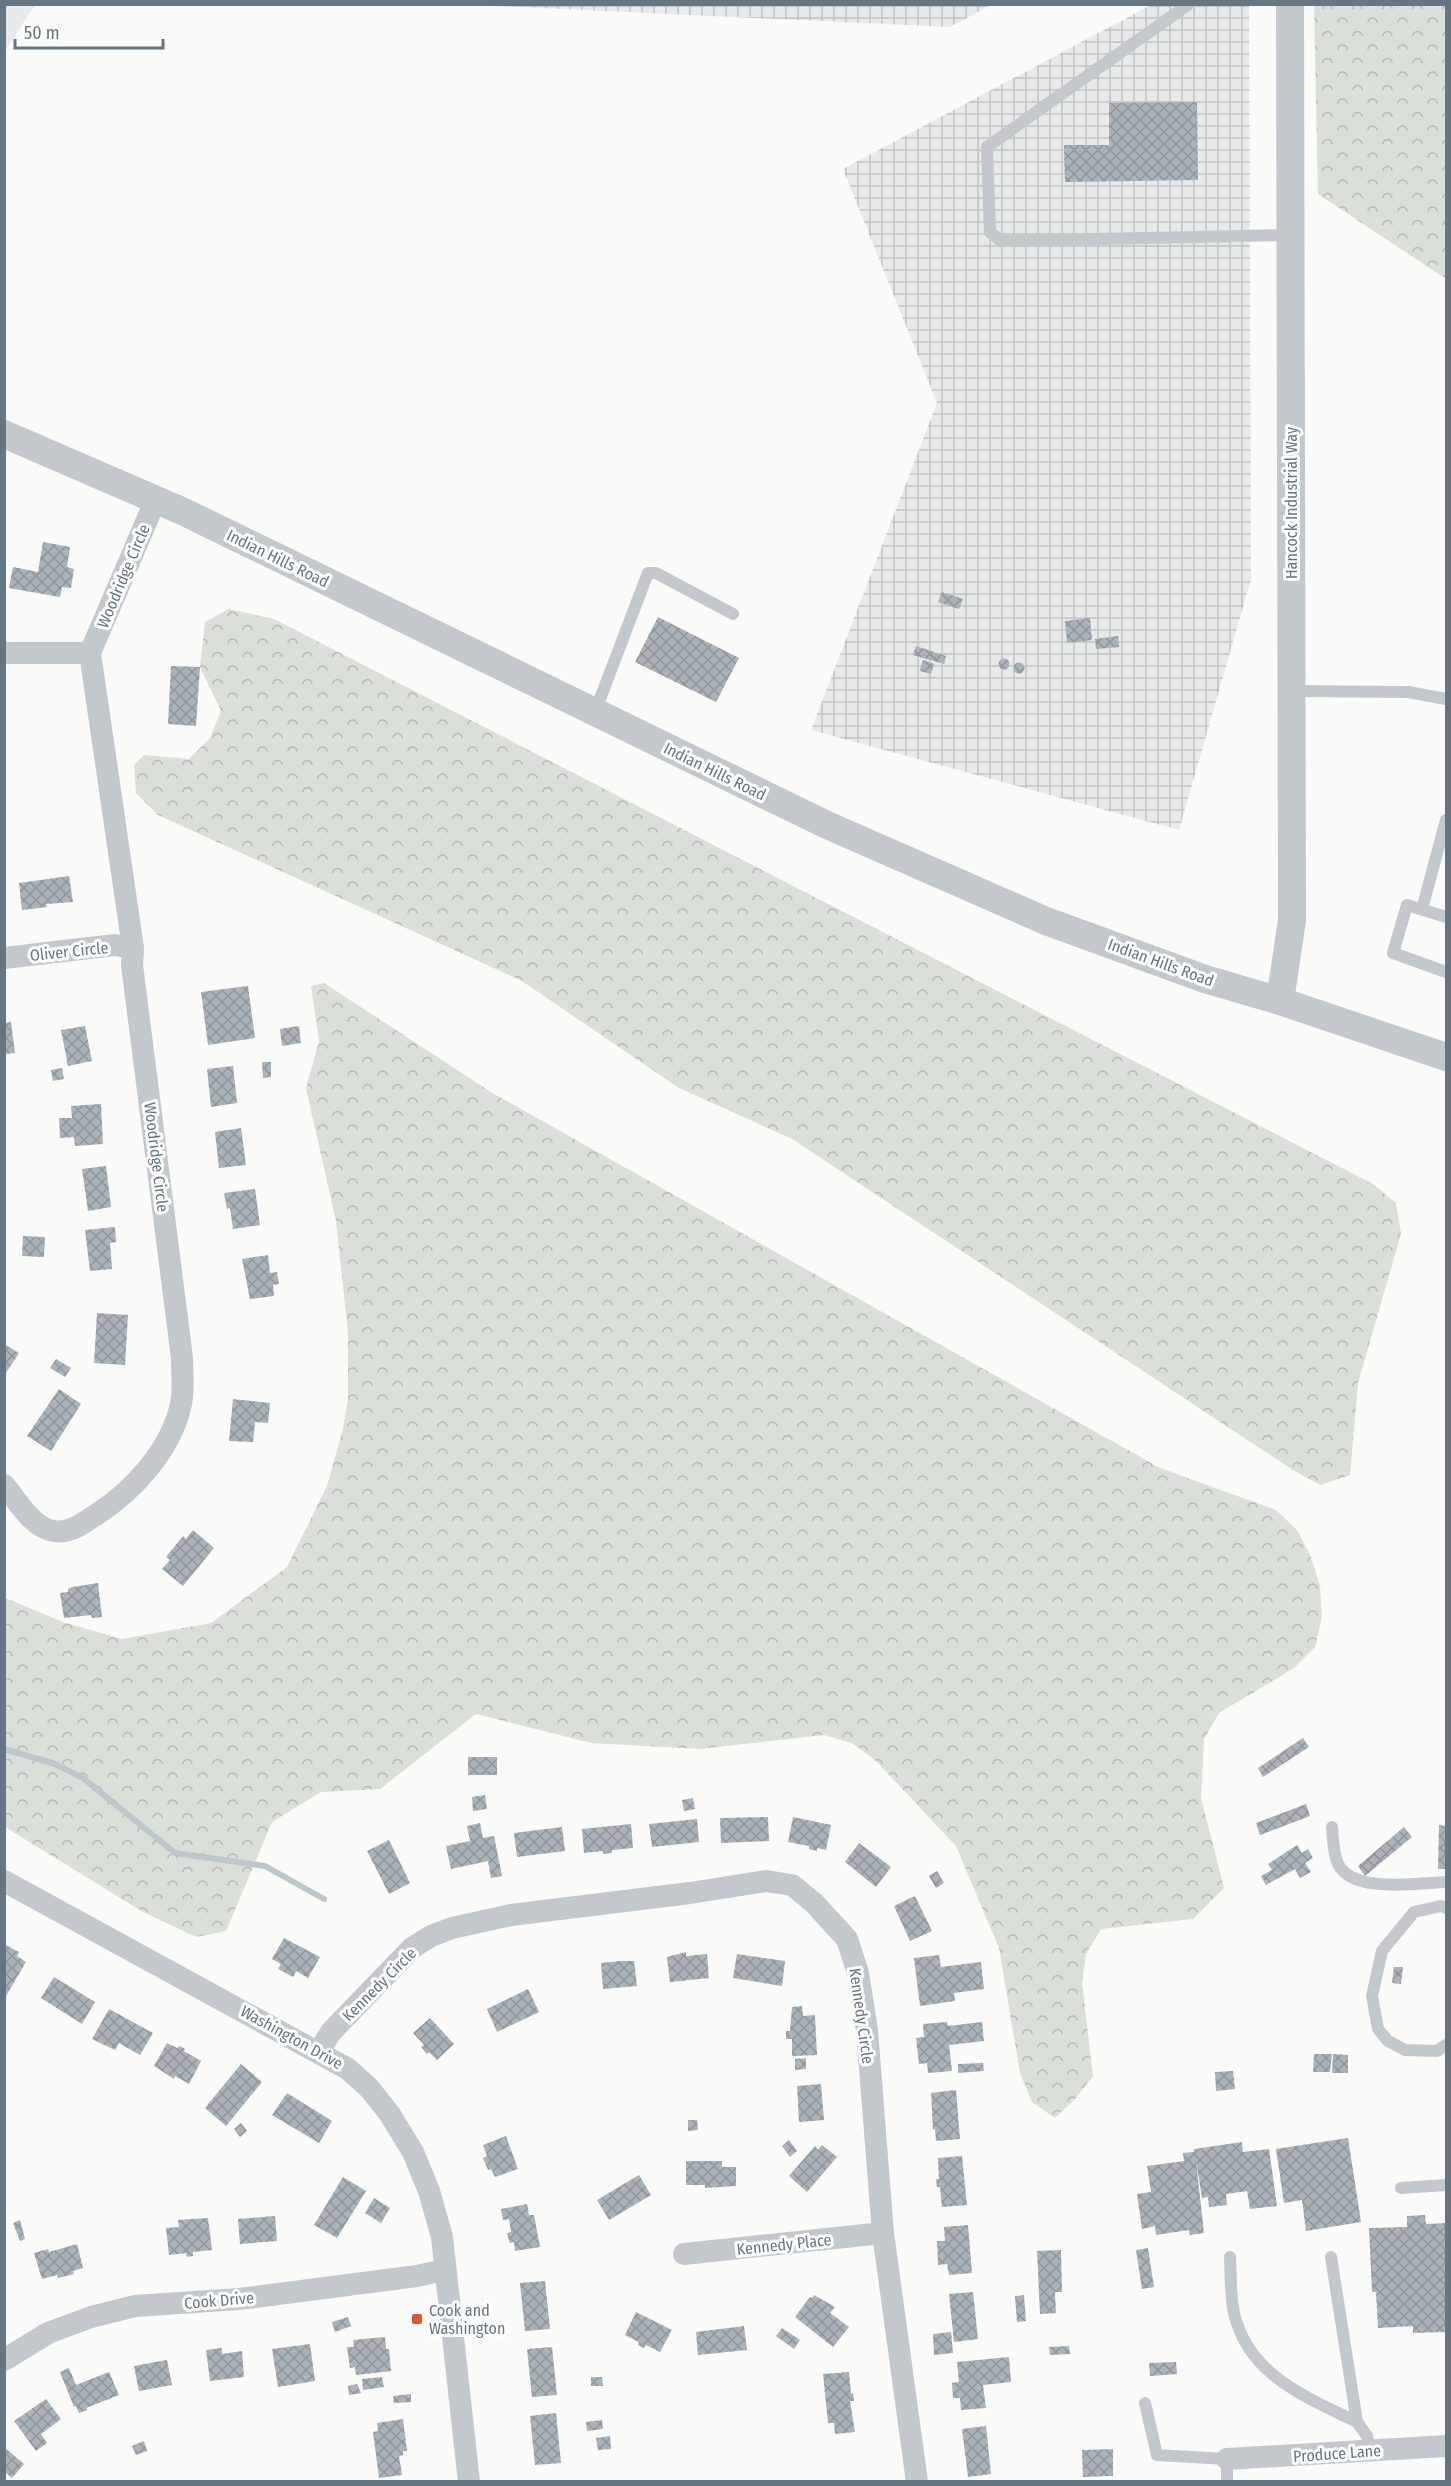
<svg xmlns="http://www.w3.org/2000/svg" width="1451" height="2486" font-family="'Fira Sans Condensed',sans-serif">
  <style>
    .built { fill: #e8e9e9 }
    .industrial { fill: url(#industrial-grid) }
    .forest { fill: url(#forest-crowns) }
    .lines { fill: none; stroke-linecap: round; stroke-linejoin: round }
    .stream { stroke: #bbc7cb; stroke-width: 6 }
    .building { fill: url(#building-cross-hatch) }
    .service { stroke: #c3c8cc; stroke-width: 12 }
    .minor { stroke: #c3c8cc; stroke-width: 22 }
    .tertiary { stroke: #c3c8cc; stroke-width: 28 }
    .poi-dot { fill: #e4572e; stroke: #fff; stroke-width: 2 }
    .labels { text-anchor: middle; stroke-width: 6; stroke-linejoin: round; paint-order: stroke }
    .street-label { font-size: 16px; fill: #657683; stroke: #fff }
    .poi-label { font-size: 16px; fill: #657683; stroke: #fff; text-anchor: start }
  </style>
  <defs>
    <pattern id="industrial-grid" width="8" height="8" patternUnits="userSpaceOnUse" patternTransform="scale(1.5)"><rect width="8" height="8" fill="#e8e9e9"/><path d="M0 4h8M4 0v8" fill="none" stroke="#c0c1c2"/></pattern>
    <pattern id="forest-crowns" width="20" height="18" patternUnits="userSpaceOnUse" patternTransform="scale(1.5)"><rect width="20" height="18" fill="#dadfd7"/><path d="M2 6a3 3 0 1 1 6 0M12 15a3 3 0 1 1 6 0" fill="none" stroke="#b4b9b4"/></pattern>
    <pattern id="building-cross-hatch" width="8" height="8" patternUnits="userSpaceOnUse" patternTransform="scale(1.5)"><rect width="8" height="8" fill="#aab3b9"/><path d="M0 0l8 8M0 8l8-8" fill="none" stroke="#8e969c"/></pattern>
  </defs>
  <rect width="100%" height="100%" fill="#fafaf8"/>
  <path class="built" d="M 5,4 L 35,5 L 5,51 L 4,5 Z"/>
  <path class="industrial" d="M 473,5 L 991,5 L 950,27 Z
    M 1151,5 L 1249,5 L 1251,579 L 1179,830 L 811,730 L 937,403 L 843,169 Z"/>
  <path class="forest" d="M 1314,5 L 1446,5 L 1446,279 L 1318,194 Z
    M 229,609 L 274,619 L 1373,1184 L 1396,1203 L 1401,1234 L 1358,1383 L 1350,1475 L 1320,1485 L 1293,1470 L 792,1139 L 679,1088 L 522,981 L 158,815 L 136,793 L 134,765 L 144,755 L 189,759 L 210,738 L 221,711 L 200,667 L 205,622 Z
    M 324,983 L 494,1094 L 1160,1468 L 1276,1510 L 1297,1530 L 1311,1557 L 1320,1586 L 1322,1617 L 1315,1647 L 1294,1668 L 1219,1713 L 1204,1739 L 1201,1798 L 1224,1888 L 1193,1919 L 1101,1929 L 1086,1954 L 1082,1983 L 1093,2076 L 1075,2099 L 1055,2118 L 1032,2102 L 1020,2073 L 999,1948 L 956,1846 L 876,1761 L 852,1743 L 824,1735 L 700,1749 L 591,1743 L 476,1714 L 380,1789 L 321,1792 L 272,1822 L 226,1931 L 196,1937 L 143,1912 L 5,1827 L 5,1598 L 63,1622 L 122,1639 L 211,1623 L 287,1567 L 327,1486 L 343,1429 L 348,1398 L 348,1333 L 336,1221 L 306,1088 L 319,1041 L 311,986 Z"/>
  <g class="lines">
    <path class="stream" d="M 4,1749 L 55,1764 L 83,1778 L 175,1853 L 265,1866 L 324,1899"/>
  </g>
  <path class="building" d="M 1197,102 L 1198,180 L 1065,182 L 1064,145 L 1109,145 L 1109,103 Z
    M 43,542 L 70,547 L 67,567 L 74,569 L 71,588 L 62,587 L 60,597 L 9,588 L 13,567 L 38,572 Z
    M 942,592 L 963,599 L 959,609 L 938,602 Z
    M 658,617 L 739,658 L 716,702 L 635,662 Z
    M 1090,618 L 1092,640 L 1067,643 L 1065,621 Z
    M 1118,636 L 1119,647 L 1096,649 L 1095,639 Z
    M 916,646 L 946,656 L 944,664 L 913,655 Z
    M998.5 664a5.5 5.5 0 1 1 11 0a5.5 5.5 0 1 1-11 0Z
    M 923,660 L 934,664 L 931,674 L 920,671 Z
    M1013.5 668a5.5 5.5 0 1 1 11 0a5.5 5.5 0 1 1-11 0Z
    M 171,666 L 200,667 L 196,726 L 168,724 Z
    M 69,876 L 73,902 L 46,904 L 47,907 L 22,910 L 19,883 Z
    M 248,986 L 255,1038 L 208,1045 L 201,992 Z
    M 11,1022 L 15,1053 L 4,1054 L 4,1023 Z
    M 85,1026 L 92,1061 L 68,1066 L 61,1030 Z
    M 299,1026 L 301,1043 L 282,1046 L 280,1029 Z
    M 262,1062 L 271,1062 L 271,1077 L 263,1078 Z
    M 233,1066 L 237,1103 L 211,1107 L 207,1069 Z
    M 62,1068 L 64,1079 L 53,1081 L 51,1070 Z
    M 101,1104 L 103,1144 L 75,1146 L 74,1137 L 60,1138 L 59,1118 L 72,1118 L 71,1106 Z
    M 241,1128 L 246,1165 L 219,1168 L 215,1132 Z
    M 106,1166 L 111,1207 L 88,1211 L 82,1169 Z
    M 255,1189 L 260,1225 L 233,1229 L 230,1208 L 227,1209 L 224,1193 Z
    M 115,1227 L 116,1242 L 110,1243 L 112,1269 L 90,1271 L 85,1230 Z
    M 23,1236 L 45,1237 L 44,1257 L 22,1256 Z
    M 268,1255 L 270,1273 L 277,1272 L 279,1284 L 273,1285 L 274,1296 L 250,1299 L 242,1259 Z
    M 97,1313 L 128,1315 L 125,1365 L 94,1363 Z
    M 4,1344 L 19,1353 L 4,1376 Z
    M 56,1359 L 71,1368 L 65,1377 L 50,1368 Z
    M 59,1389 L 81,1404 L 51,1451 L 27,1436 Z
    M 233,1399 L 270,1403 L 268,1423 L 255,1422 L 253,1442 L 229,1441 Z
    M 193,1530 L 214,1548 L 183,1586 L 162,1569 L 170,1560 L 166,1557 L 183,1536 L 186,1539 Z
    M 98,1583 L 102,1617 L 92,1618 L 91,1615 L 64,1618 L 60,1593 L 68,1592 L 68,1589 L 72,1587 Z
    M 1303,1738 L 1309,1747 L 1263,1777 L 1258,1768 Z
    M 468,1757 L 497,1757 L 497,1775 L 468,1775 Z
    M 485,1795 L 487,1809 L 473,1811 L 472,1797 Z
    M 693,1798 L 695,1809 L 684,1811 L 682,1800 Z
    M 1306,1804 L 1310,1816 L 1260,1835 L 1256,1823 Z
    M 768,1817 L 769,1841 L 721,1843 L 720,1818 Z
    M 793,1817 L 831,1825 L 826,1850 L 817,1848 L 817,1851 L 809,1849 L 809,1846 L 788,1842 Z
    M 697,1819 L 699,1842 L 652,1847 L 649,1824 Z
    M 480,1823 L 483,1838 L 494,1836 L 502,1876 L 491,1878 L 488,1861 L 451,1869 L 446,1846 L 470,1841 L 467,1826 Z
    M 631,1824 L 633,1848 L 612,1850 L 612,1853 L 603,1854 L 603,1851 L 584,1853 L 582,1829 Z
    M 1439,1825 L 1446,1826 L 1446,1869 L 1438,1869 Z
    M 562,1827 L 565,1851 L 517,1857 L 514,1833 Z
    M 1404,1827 L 1412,1837 L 1365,1876 L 1358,1866 Z
    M 389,1840 L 410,1883 L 389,1894 L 367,1851 Z
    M 859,1843 L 891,1867 L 876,1887 L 845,1862 Z
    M 1297,1845 L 1302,1853 L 1308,1849 L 1313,1858 L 1305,1863 L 1311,1872 L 1300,1878 L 1295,1869 L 1266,1885 L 1261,1876 L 1272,1870 L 1268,1864 Z
    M 937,1871 L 944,1883 L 936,1888 L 929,1876 Z
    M 915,1896 L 932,1931 L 910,1941 L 894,1906 Z
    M 284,1938 L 320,1957 L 308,1978 L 296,1971 L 293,1977 L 278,1969 L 281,1964 L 272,1959 Z
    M 4,1944 L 19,1952 L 17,1956 L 26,1962 L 6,1996 L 4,1994 Z
    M 686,1952 L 686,1956 L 707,1954 L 709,1978 L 670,1982 L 667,1957 Z
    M 737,1954 L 785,1961 L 782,1986 L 733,1978 Z
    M 939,1955 L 941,1967 L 981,1962 L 984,1989 L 954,1993 L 955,2001 L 920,2006 L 914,1958 Z
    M 620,1961 L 634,1961 L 637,1986 L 603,1989 L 601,1963 Z
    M 1394,1967 L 1403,1967 L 1401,1984 L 1392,1983 Z
    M 54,1977 L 95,2002 L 82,2024 L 41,1998 Z
    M 528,1989 L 539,2012 L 497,2032 L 487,2009 Z
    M 802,2006 L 803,2016 L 815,2015 L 817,2055 L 792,2056 L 792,2039 L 786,2039 L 786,2031 L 790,2031 L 792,2007 Z
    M 109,2009 L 153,2033 L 140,2055 L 119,2043 L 115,2050 L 92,2039 Z
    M 430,2018 L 454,2044 L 437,2060 L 429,2052 L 427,2054 L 421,2047 L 424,2045 L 413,2033 Z
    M 947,2022 L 948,2026 L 982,2022 L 984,2041 L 949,2045 L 952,2071 L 928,2073 L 927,2063 L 919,2064 L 916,2038 L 924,2037 L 923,2024 Z
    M 167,2043 L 177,2048 L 180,2046 L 185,2049 L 184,2051 L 201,2061 L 189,2084 L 175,2076 L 174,2079 L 154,2066 Z
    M 1314,2054 L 1332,2054 L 1330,2072 L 1313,2072 Z
    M 1333,2054 L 1348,2055 L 1348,2073 L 1332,2073 Z
    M 806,2058 L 806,2069 L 795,2070 L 795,2059 Z
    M 983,2063 L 984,2071 L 958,2073 L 958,2064 Z
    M 241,2064 L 262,2082 L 226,2126 L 205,2108 Z
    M 1233,2071 L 1235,2089 L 1216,2091 L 1215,2072 Z
    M 821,2084 L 824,2120 L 799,2122 L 797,2086 Z
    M 956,2090 L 960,2139 L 936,2141 L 935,2129 L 933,2130 L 931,2093 Z
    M 287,2093 L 332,2121 L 319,2143 L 272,2115 Z
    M 688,2120 L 697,2120 L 698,2130 L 688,2131 Z
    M 241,2123 L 247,2131 L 240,2137 L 234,2129 Z
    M 506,2136 L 518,2169 L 495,2177 L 491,2169 L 488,2170 L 483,2158 L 487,2156 L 483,2145 Z
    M 1348,2138 L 1361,2222 L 1306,2231 L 1302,2200 L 1284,2203 L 1276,2149 Z
    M 789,2140 L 797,2151 L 790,2157 L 782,2146 Z
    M 1242,2142 L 1243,2152 L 1269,2149 L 1277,2206 L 1250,2209 L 1247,2191 L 1226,2194 L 1227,2205 L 1209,2207 L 1208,2197 L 1202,2198 L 1196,2161 L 1204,2233 L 1190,2235 L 1189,2230 L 1156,2235 L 1155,2226 L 1142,2229 L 1137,2194 L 1151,2192 L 1147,2166 L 1184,2161 L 1183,2153 L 1194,2152 L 1194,2149 Z
    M 822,2145 L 837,2157 L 807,2192 L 789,2176 L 815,2146 L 818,2150 Z
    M 962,2156 L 967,2205 L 942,2207 L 940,2187 L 937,2187 L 936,2179 L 939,2179 L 938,2158 Z
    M 686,2161 L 722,2161 L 722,2167 L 736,2167 L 736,2186 L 705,2188 L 705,2185 L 686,2185 Z
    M 639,2175 L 651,2195 L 609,2220 L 597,2200 Z
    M 343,2177 L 366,2191 L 337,2238 L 314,2225 Z
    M 374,2198 L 390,2208 L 381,2223 L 365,2213 Z
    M 527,2204 L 529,2215 L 534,2215 L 540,2247 L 515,2251 L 514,2242 L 510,2243 L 508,2237 L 507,2233 L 511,2232 L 509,2219 L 503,2220 L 501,2209 Z
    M 1425,2215 L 1426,2224 L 1446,2223 L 1446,2332 L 1413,2333 L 1413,2326 L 1378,2328 L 1376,2292 L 1372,2292 L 1369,2228 L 1407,2227 L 1407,2216 Z
    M 275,2216 L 277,2241 L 240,2244 L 238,2219 Z
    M 208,2218 L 212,2250 L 193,2252 L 193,2256 L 187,2257 L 186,2253 L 169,2255 L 166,2228 L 179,2227 L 178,2220 Z
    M 20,2220 L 25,2239 L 20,2241 L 13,2223 Z
    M 968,2225 L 972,2273 L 949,2275 L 947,2264 L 938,2265 L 937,2241 L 945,2241 L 944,2227 Z
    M 77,2244 L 83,2268 L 73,2271 L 74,2274 L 58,2278 L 57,2275 L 42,2279 L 34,2253 L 48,2249 L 49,2252 Z
    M 1148,2248 L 1154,2287 L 1142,2289 L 1136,2250 Z
    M 1061,2250 L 1062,2292 L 1055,2292 L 1056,2313 L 1040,2314 L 1037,2251 Z
    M 545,2281 L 550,2329 L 525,2331 L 520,2283 Z
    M 973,2292 L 978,2339 L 954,2342 L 949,2294 Z
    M 814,2295 L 835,2307 L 830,2313 L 849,2327 L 833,2347 L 795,2317 L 810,2297 L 812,2298 Z
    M 1024,2295 L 1026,2321 L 1017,2322 L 1015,2296 Z
    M 636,2312 L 672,2330 L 660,2352 L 646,2345 L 644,2348 L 638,2345 L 639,2342 L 625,2335 Z
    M 348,2317 L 351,2326 L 335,2332 L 332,2322 Z
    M 744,2326 L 747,2350 L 698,2355 L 696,2332 Z
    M 782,2328 L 800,2340 L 794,2349 L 776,2336 Z
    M 951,2332 L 953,2353 L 934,2355 L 933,2334 Z
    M 385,2337 L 386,2349 L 389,2349 L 391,2371 L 356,2375 L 355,2367 L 350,2368 L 347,2347 L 354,2347 L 353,2340 Z
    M 310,2344 L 315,2381 L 278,2387 L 272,2349 Z
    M 1069,2346 L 1070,2354 L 1050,2355 L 1049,2347 Z
    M 552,2347 L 557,2395 L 532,2397 L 527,2349 Z
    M 222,2348 L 222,2354 L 242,2351 L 244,2377 L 210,2381 L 206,2350 Z
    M 1009,2357 L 1011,2382 L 983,2385 L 986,2408 L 961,2410 L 960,2398 L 953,2398 L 952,2383 L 959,2382 L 957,2362 Z
    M 167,2360 L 172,2385 L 139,2391 L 134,2366 Z
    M 1176,2362 L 1177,2374 L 1150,2376 L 1149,2363 Z
    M 69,2368 L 76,2385 L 109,2372 L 119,2395 L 86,2408 L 87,2410 L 79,2413 L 76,2406 L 74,2407 L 60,2372 Z
    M 849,2372 L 851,2394 L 853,2393 L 854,2401 L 850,2401 L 855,2432 L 835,2434 L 834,2423 L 828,2423 L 823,2374 Z
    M 382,2377 L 384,2387 L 363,2390 L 362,2379 Z
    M 591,2377 L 602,2377 L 603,2386 L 591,2386 Z
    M 357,2384 L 361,2393 L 349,2395 L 348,2386 Z
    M 411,2394 L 411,2402 L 394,2403 L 393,2396 Z
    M 46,2399 L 61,2419 L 41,2434 L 47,2443 L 36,2451 L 14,2421 Z
    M 556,2413 L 561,2463 L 535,2465 L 530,2416 Z
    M 403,2419 L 407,2451 L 403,2451 L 403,2455 L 399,2456 L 402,2475 L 379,2478 L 373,2432 L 378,2431 L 377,2423 Z
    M 602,2420 L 603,2429 L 587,2431 L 586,2422 Z
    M 986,2426 L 991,2474 L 968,2477 L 962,2429 Z
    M 610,2436 L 611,2449 L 598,2450 L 596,2438 Z
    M 144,2441 L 147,2451 L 136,2455 L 132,2446 Z
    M 4,2447 L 24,2464 L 12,2478 L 6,2473 L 4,2474 Z
    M 1113,2449 L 1113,2476 L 1083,2477 L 1082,2450 Z"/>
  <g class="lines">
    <path class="service" d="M 1189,4 L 987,147 L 990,232 L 1001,241 L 1290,235
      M 1291,691 L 1408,692 L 1446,699
      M 595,712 L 648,573 L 656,573 L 733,614
      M 1422,909 L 1446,820
      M 1446,917 L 1407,905 L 1393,953 L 1446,972
      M 1332,1827 C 1333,1838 1333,1853 1338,1864 C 1353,1894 1418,1883 1446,1882
      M 1446,1908 L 1441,1906 L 1414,1912 L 1382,1951 L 1372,1996 L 1378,2029 L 1388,2041 L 1405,2050 L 1437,2051 L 1446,2045
      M 1401,2188 L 1446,2185
      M 1230,2257 C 1231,2275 1230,2295 1234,2313 C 1248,2375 1306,2397 1357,2422
      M 1331,2257 L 1357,2422 L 1367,2436 L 1370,2451
      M 1145,2403 L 1157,2455 L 1227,2459 L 1227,2482"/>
    <path class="minor" d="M 4,653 L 90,653
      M 4,958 L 115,945 L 133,948
      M 4,1485 C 18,1501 32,1528 54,1531 C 71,1534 82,1523 96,1515 C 134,1490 171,1450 181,1404 C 184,1390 182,1372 182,1358 L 132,965 L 133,948 L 90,653 L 156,499
      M 4,1881 L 348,2069 L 369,2088 L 389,2113 L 413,2152 L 429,2191 L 442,2237 L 469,2482
      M 319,2051 L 331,2032 L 412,1948 L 431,1936 L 452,1928 L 511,1915 L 690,1893 L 766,1881 L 792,1885 L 814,1903 L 847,1939 L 858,1973 L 867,2030 L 883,2233 L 917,2482
      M 684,2254 L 883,2233
      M 4,2360 L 48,2333 L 91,2317 L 135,2306 L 239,2299 L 417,2276 L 444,2270
      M 1227,2459 L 1446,2446"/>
    <path class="tertiary" d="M 4,434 L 182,511 L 827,825 L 1046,921 L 1205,979 L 1280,1001 L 1446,1057
      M 1280,1001 L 1292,920 L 1290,4"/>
  </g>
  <rect class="poi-dot" x="411" y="2313" width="12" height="12" rx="3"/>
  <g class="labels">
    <g class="street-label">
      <text transform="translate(1291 503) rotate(-90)" y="6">Hancock Industrial Way</text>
      <text transform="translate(278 558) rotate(26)" y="6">Indian Hills Road</text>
      <text transform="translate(123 576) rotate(-67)" y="6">Woodridge Circle</text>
      <text transform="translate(715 771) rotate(26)" y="6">Indian Hills Road</text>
      <text transform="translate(69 951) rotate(-6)" y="6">Oliver Circle</text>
      <text transform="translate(1161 962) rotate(20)" y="6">Indian Hills Road</text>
      <text transform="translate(157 1157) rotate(83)" y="6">Woodridge Circle</text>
      <text transform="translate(379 1984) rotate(-45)" y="6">Kennedy Circle</text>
      <text transform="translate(862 2016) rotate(82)" y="6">Kennedy Circle</text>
      <text transform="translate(292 2037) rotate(29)" y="6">Washington Drive</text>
      <text transform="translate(784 2244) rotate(-6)" y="6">Kennedy Place</text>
      <text transform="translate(219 2300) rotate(-5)" y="6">Cook Drive</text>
      <text transform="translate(1337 2453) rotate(-4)" y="6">Produce Lane</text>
    </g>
    <g class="poi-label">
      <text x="429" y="2316">Cook and<tspan x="429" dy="18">Washington</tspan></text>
    </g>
  </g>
  <rect width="1451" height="2486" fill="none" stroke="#657683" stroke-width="12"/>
  <path d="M15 39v9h148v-9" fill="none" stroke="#657683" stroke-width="3"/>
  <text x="24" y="39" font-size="18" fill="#657683" stroke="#ffffff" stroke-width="4.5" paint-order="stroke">50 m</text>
</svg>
